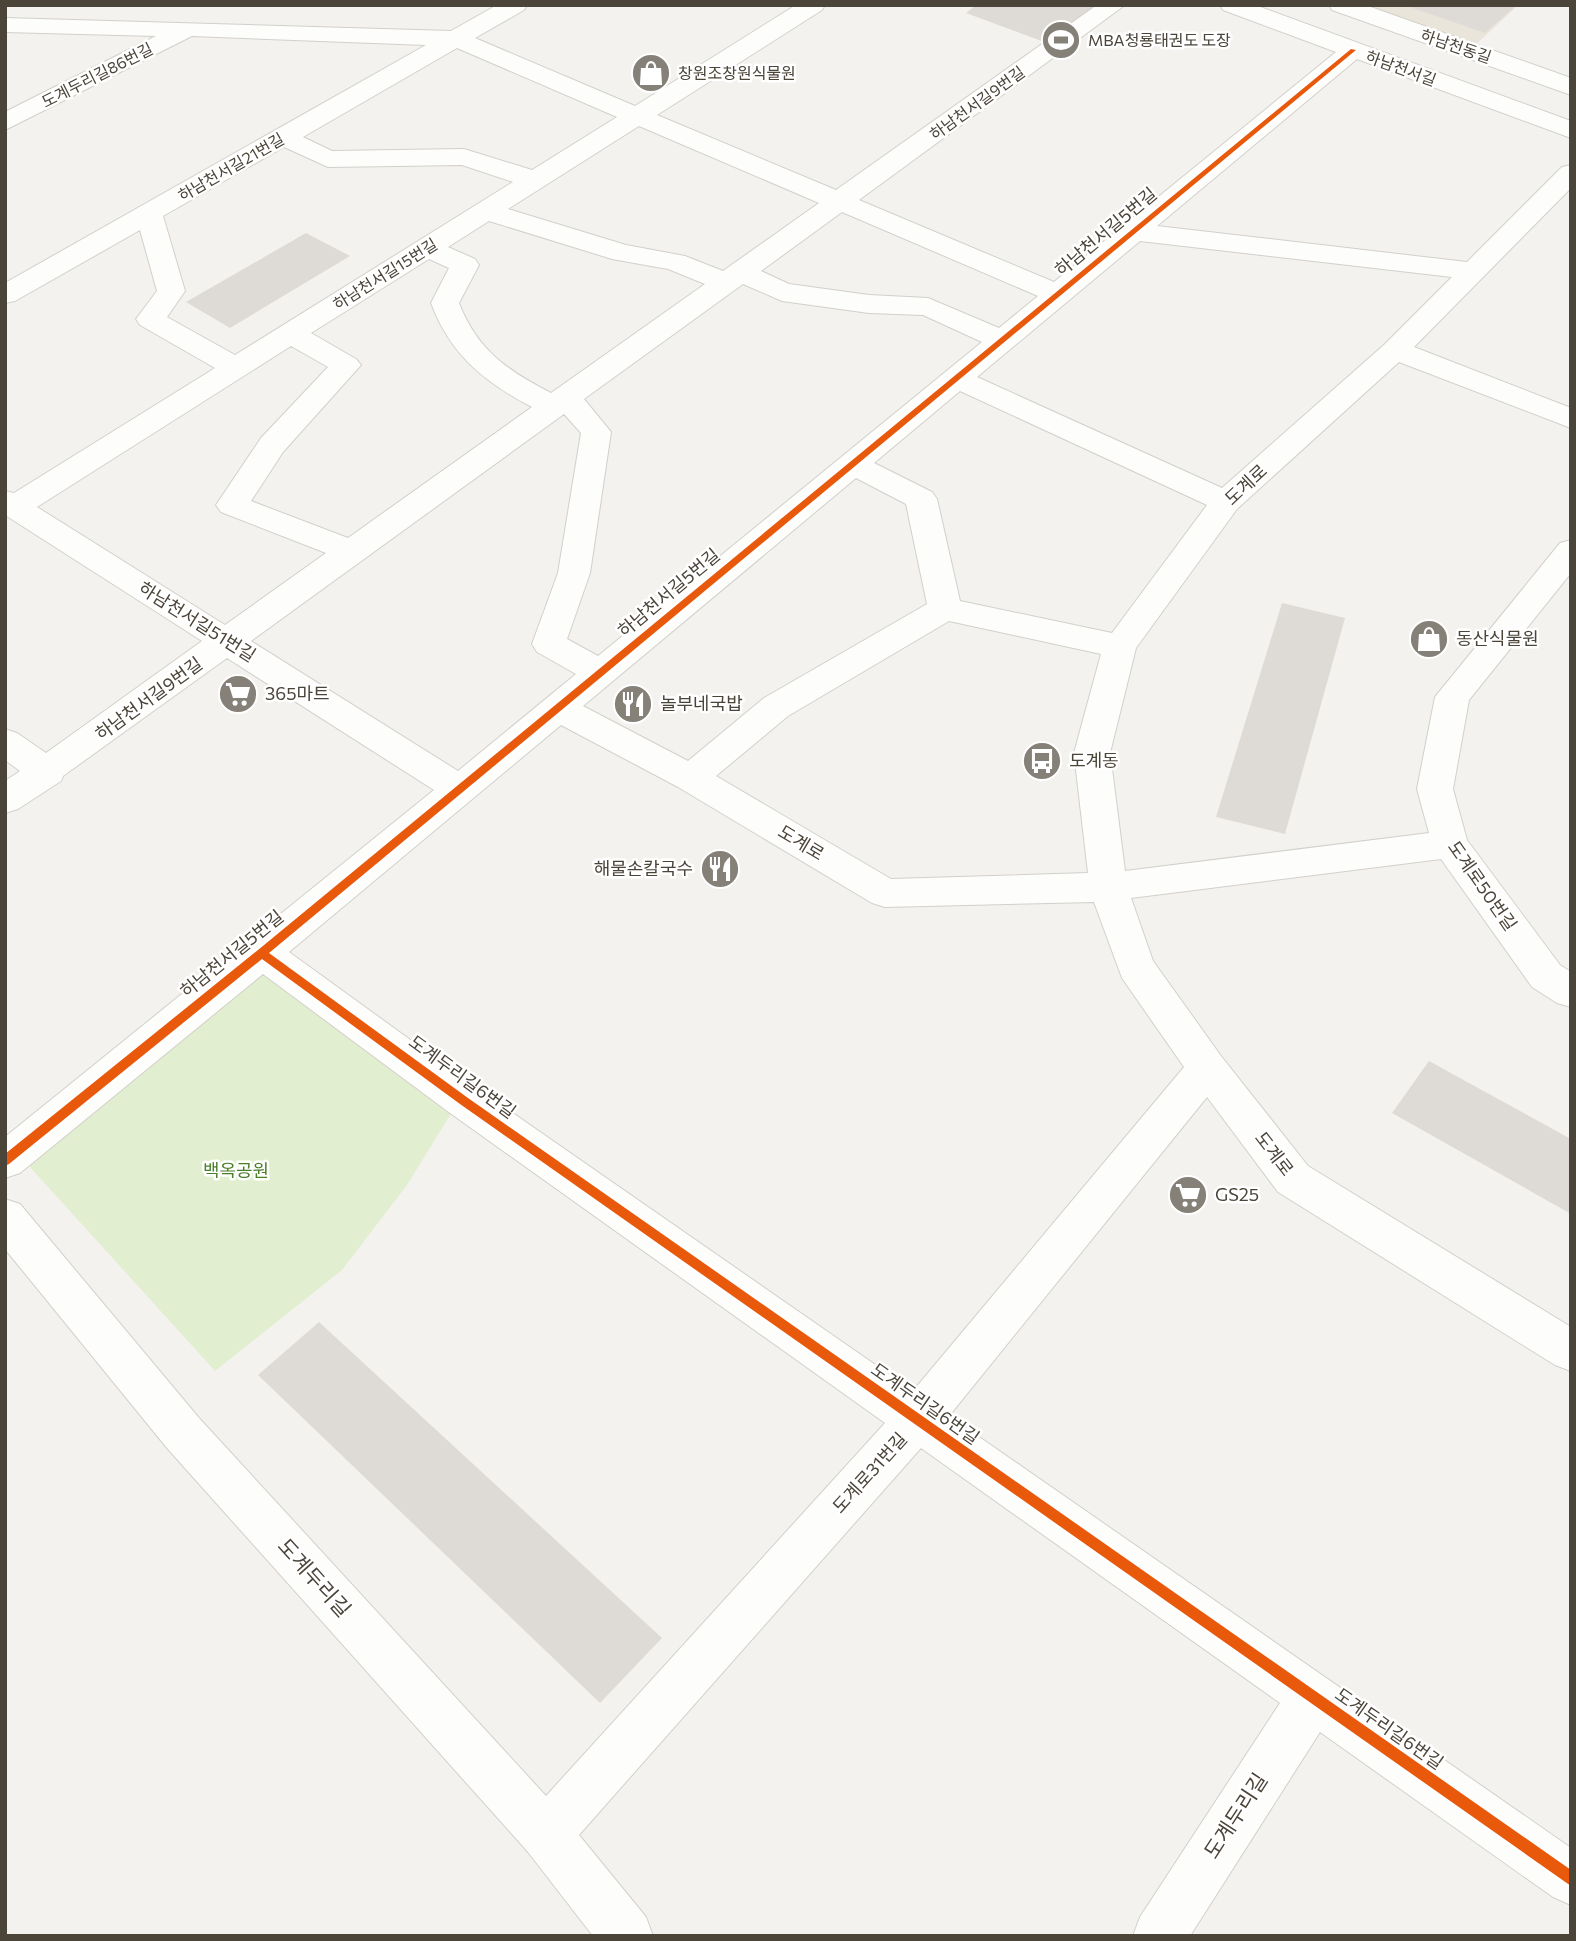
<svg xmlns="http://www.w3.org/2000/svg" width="1576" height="1941" font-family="Commissioner,'Noto Sans KR',sans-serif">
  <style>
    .education { fill: #eae5da }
    .green { fill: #e1eecf }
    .building { fill: #dedbd6 }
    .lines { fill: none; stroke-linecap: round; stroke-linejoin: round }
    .minor-casing { stroke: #d2d0cb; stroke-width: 2 }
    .minor { fill: #fdfdfc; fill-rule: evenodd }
    .cycleway-casing { stroke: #fff; stroke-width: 5 }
    .cycleway { fill: #e8590c; fill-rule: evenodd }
    .labels { text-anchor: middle; stroke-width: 5; stroke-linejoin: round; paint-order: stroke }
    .far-poi-label { font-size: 16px; fill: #4b4439; stroke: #fff; text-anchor: start }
    .far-street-label { font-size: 16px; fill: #4b4439; stroke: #fff }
    .street-label { font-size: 18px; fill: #4b4439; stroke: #fff }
    .poi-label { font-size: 18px; fill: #4b4439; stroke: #fff; text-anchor: start }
    .park-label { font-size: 18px; fill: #4a7f2a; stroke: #fff }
    .near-street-label { font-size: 21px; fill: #4b4439; stroke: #fff }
  </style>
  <rect width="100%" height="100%" fill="#f4f2ee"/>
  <path class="education" d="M 1341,5 L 1518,5 L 1469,51 Z"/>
  <path class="green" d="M 265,969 L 457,1104 L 407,1185 L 342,1270 L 215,1371 L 20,1156 Z"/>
  <path class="building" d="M 976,5 L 1111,5 L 1055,46 L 966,13 Z
    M 1404,5 L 1517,5 L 1485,33 Z
    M 306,233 L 350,256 L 230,328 L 186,302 Z
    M 1282,603 L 1345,618 L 1285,834 L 1216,817 Z
    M 1429,1061 L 1571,1139 L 1571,1214 L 1392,1113 Z
    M 319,1322 L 662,1638 L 600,1703 L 258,1375 Z"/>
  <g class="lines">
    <g class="minor-casing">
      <path id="minor" d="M 497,5 L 527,5 L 524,10 L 475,38 L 635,106 L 796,5 L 825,5 L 822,10 L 657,115 L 836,190 L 1097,5 L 1125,5 L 859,200 L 1054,282 L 1336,52 L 1223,10 L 1220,5 L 1255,5 L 1571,121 L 1571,138 L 1357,59 L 1157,226 L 1467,262 L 1562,167 L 1571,165 L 1571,188 L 1414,347 L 1571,408 L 1571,428 L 1399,362 L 1237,509 L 1136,648 L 1110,753 L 1125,871 L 1429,833 L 1417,789 L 1435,697 L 1560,543 L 1571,540 L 1571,573 L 1469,700 L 1453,789 L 1467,840 L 1560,965 L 1571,972 L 1571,1007 L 1557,1003 L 1532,987 L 1441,859 L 1131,898 L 1153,961 L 1221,1056 L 1308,1166 L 1571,1327 L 1571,1371 L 1555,1365 L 1278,1192 L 1207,1097 L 949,1416 L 1571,1848 L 1571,1905 L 1553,1897 L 1320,1732 L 1190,1936 L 1133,1936 L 1140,1917 L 1280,1703 L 921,1448 L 579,1835 L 646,1917 L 653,1936 L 593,1936 L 528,1852 L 167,1448 L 5,1249 L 5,1199 L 20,1204 L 199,1418 L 546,1796 L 885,1423 L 450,1113 L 263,974 L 20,1173 L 5,1178 L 5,1137 L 434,790 L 227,658 L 63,776 L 61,781 L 18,809 L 5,813 L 5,781 L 20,771 L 5,760 L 5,729 L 17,733 L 46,753 L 202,641 L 5,515 L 5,491 L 14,493 L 215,368 L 140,325 L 136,319 L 157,291 L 140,230 L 15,301 L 5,303 L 5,283 L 426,45 L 192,36 L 5,130 L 5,112 L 156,36 L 5,32 L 5,18 L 451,31 ZM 457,48 L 617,117 L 532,170 L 464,149 L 332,151 L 303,137 ZM 639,126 L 819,203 L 723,271 L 685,256 L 626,245 L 508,209 ZM 284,147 L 328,167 L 462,165 L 513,182 L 235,355 L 167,317 L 185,291 L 163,216 ZM 842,212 L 1038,296 L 999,328 L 928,298 L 869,295 L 789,284 L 761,271 ZM 489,221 L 612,259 L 668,269 L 705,284 L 551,393 C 507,370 478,351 459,303 L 479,265 L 475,259 L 448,247 ZM 1140,241 L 1452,277 L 1385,344 L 1222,488 L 977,377 ZM 429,259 L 449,268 L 431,303 C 450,354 484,382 532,407 L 348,538 L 251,501 L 283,452 L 361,365 L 356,359 L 311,333 ZM 743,284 L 782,301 L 869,313 L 923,315 L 982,342 L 598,656 L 567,639 L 590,573 L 611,432 L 584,399 ZM 291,346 L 328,367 L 261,438 L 216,505 L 221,512 L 326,553 L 225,625 L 37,507 ZM 960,391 L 1207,505 L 1112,633 L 960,601 L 937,499 L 932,492 L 874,463 ZM 564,414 L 581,433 L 558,573 L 532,644 L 537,652 L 576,674 L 458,771 L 251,641 ZM 856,478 L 906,504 L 927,604 L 764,698 L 688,761 L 583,706 ZM 949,621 L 1101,654 L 1074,753 L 1088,873 L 891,879 L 716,776 L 788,716 ZM 561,725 L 678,787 L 872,903 L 885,907 L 1094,902 L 1122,978 L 1184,1067 L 913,1391 L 478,1089 L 289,952 Z
        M 1329,5 L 1365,5 L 1571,78 L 1571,95 L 1332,10 Z"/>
    </g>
    <use href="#minor" class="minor"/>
    <g class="cycleway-casing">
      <path id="cycleway" d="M 1351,49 L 1356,50 L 269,953 L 468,1098 L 1571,1870 L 1571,1886 L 460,1104 L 262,959 L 9,1164 L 5,1166 L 5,1154 L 258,950 Z"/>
    </g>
    <use href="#cycleway" class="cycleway"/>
  </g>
  <defs>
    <g id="stadium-disc" transform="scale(2.0125)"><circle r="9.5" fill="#868178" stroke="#fff"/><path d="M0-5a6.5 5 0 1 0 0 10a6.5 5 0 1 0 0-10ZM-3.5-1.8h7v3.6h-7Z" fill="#fff"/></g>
    <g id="shop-disc" transform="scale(2.0125)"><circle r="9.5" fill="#868178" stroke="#fff"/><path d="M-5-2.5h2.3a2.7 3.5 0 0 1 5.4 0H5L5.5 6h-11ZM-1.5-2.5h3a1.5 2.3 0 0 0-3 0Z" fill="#fff"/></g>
    <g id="supermarket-disc" transform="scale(2.0125)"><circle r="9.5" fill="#868178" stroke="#fff"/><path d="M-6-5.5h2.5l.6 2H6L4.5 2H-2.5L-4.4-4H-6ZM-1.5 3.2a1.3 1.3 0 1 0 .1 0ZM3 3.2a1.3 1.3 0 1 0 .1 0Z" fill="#fff"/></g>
    <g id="restaurant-disc" transform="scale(2.0125)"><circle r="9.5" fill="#868178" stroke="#fff"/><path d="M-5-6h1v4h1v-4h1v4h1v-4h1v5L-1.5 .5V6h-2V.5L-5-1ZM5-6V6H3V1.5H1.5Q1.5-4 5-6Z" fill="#fff"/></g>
    <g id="bus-disc" transform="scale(2.0125)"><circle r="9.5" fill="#868178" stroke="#fff"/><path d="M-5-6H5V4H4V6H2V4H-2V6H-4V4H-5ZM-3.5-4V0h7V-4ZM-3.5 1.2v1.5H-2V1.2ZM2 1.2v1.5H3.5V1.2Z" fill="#fff"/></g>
  </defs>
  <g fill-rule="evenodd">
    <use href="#stadium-disc" x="1061" y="40"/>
    <use href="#shop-disc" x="651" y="73"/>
    <use href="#shop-disc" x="1429" y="639"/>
    <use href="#supermarket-disc" x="238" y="694"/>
    <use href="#restaurant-disc" x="633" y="704"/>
    <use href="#bus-disc" x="1042" y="761"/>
    <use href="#restaurant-disc" x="720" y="869"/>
    <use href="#supermarket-disc" x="1188" y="1195"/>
  </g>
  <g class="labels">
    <g class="far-poi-label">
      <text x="1088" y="46">MBA청룡태권도 도장</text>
      <text x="678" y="79">창원조창원식물원</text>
    </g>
    <g class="far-street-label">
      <text transform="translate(1456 46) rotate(19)" y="6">하남천동길</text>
      <text transform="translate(1401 68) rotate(20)" y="6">하남천서길</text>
      <text transform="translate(97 75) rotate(-27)" y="6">도계두리길86번길</text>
      <text transform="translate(977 103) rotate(-36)" y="6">하남천서길9번길</text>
      <text transform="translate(231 167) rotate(-30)" y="6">하남천서길21번길</text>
      <text transform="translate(385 274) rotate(-32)" y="6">하남천서길15번길</text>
    </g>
    <g class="street-label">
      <text transform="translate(1106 232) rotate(-40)" y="6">하남천서길5번길</text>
      <text transform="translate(1246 485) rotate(-43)" y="6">도계로</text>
      <text transform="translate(669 593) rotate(-40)" y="6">하남천서길5번길</text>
      <text transform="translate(197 622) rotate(32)" y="6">하남천서길51번길</text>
      <text transform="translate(149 699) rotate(-36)" y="6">하남천서길9번길</text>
      <text transform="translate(801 843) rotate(31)" y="6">도계로</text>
      <text transform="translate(1482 886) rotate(55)" y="6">도계로50번길</text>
      <text transform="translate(232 954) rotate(-39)" y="6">하남천서길5번길</text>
      <text transform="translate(462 1077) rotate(36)" y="6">도계두리길6번길</text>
      <text transform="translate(1274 1154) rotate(52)" y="6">도계로</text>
      <text transform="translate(925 1404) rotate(35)" y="6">도계두리길6번길</text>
      <text transform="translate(870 1473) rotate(-48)" y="6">도계로31번길</text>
      <text transform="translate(1389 1729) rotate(35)" y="6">도계두리길6번길</text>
    </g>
    <g class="poi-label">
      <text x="1456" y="645">동산식물원</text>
      <text x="265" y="700">365마트</text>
      <text x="660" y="710">놀부네국밥</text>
      <text x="1069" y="767">도계동</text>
      <text x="693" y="875" text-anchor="end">해물손칼국수</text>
      <text x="1215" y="1201">GS25</text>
    </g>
    <g class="park-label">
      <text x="236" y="1177">백옥공원</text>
    </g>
    <g class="near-street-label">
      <text transform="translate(314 1578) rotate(48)" y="7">도계두리길</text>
      <text transform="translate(1236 1816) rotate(-57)" y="7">도계두리길</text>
    </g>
  </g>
  <rect width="1576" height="1941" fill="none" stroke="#4b4439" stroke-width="14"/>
</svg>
